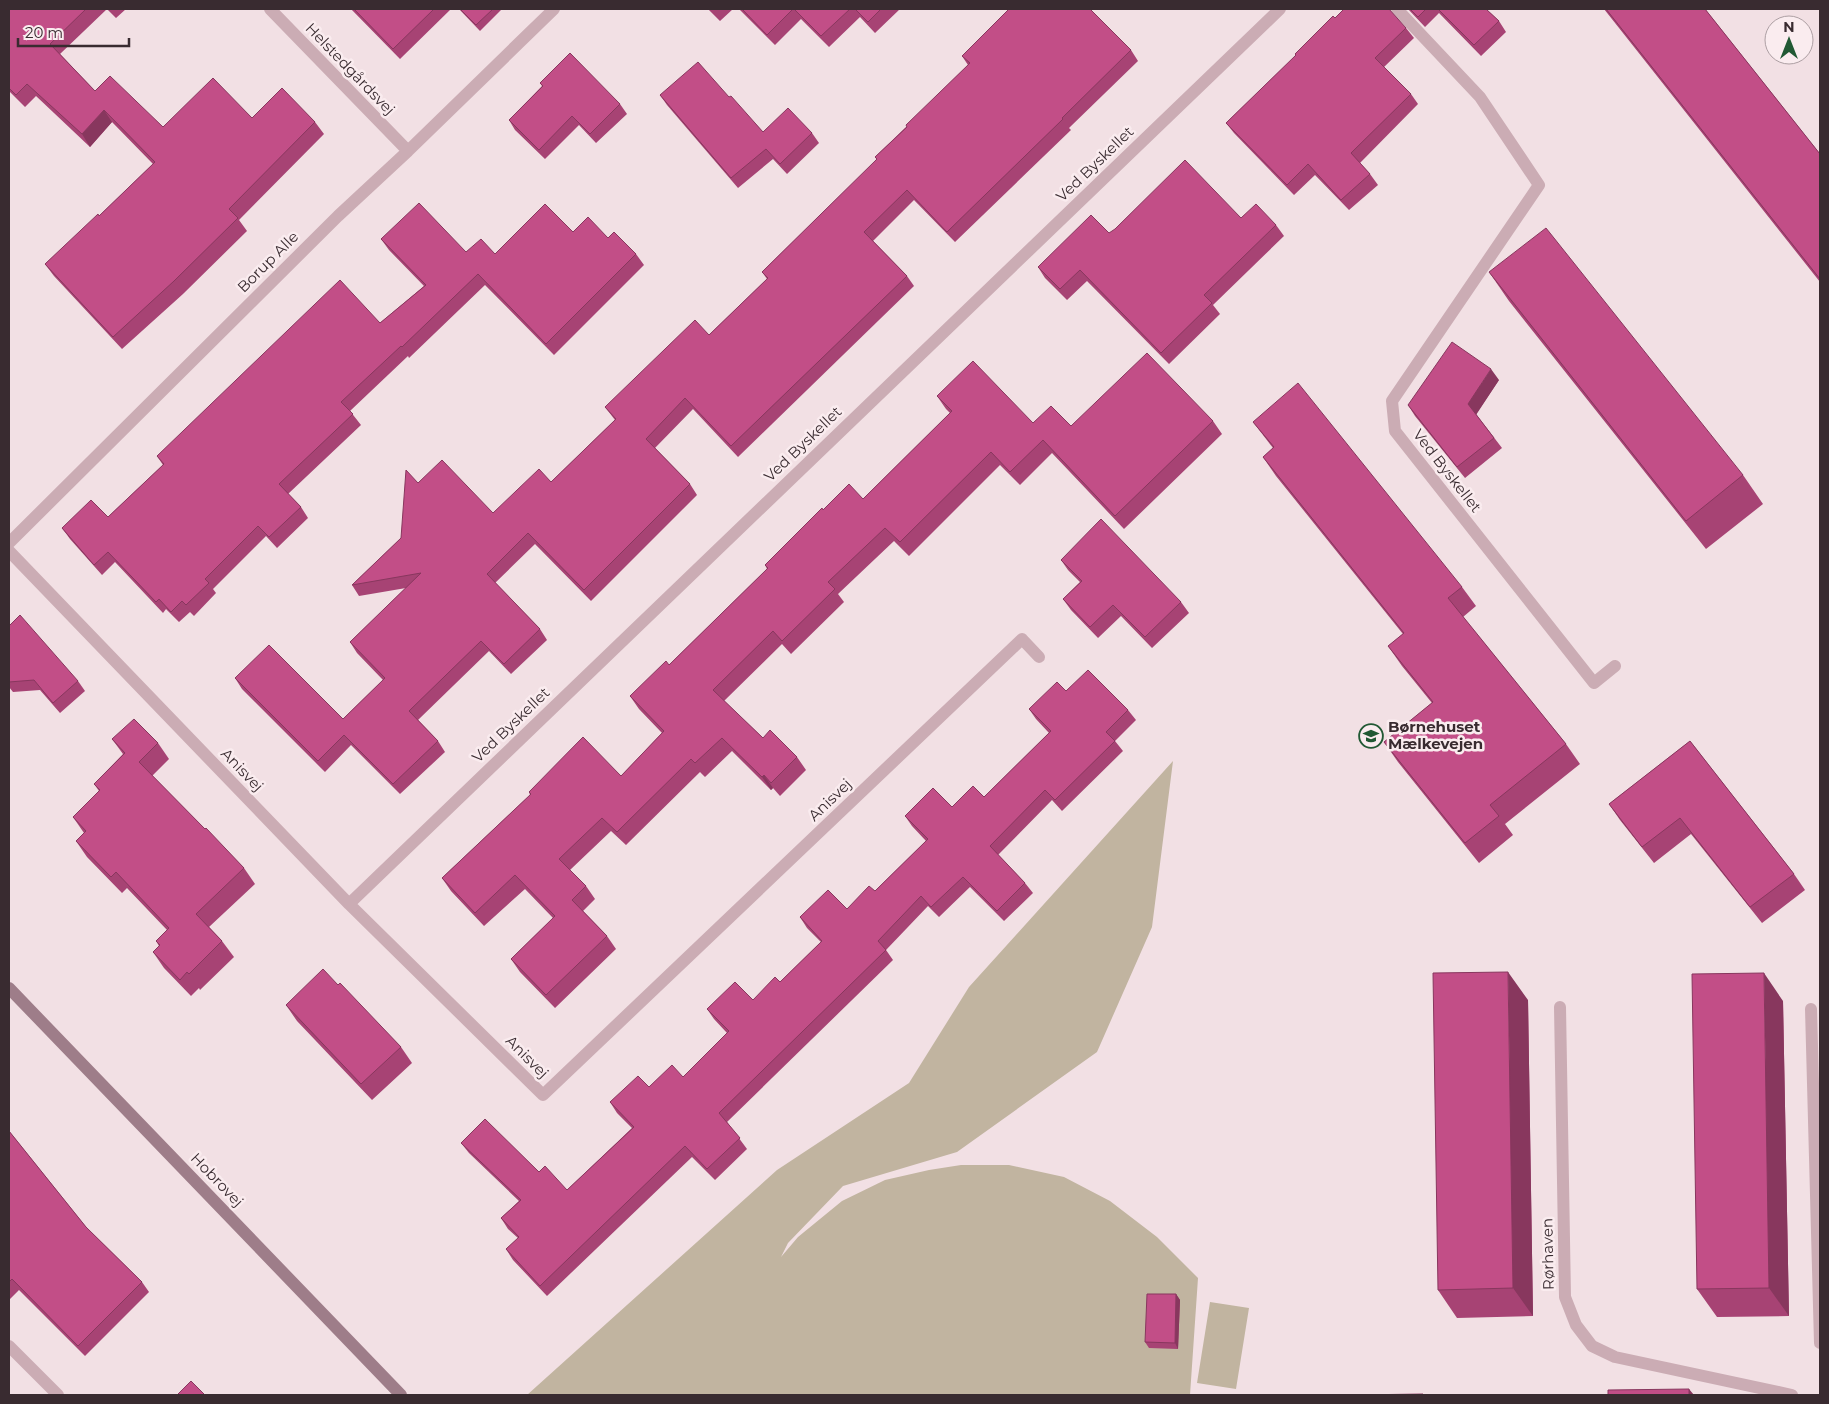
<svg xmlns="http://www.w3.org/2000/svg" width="1829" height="1404" font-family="Montserrat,sans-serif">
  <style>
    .green { fill: #c1b4a0 }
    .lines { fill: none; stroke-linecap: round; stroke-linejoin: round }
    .street { stroke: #cbacb4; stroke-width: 12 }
    .secondary { stroke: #9e7d89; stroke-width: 12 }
    .wall { fill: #a74374 }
    .shaded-wall { fill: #88375e }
    .building { fill: #c24e87; stroke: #88375e }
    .labels { text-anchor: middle; stroke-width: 5; stroke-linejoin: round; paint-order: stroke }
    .street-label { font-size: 15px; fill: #392b30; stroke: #faecef }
    .poi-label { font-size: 15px; font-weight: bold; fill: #392b30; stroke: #faecef; text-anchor: start }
  </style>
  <rect width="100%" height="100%" fill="#f2e0e4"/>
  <path class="green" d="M 1173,761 L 1152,927 L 1097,1052 L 957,1152 L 843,1186 L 788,1243 L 781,1257 L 798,1237 L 842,1201 L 885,1180 L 929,1170 L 961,1165 L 1009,1165 L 1064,1177 L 1110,1201 L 1157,1237 L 1198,1278 L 1190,1395 L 527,1395 L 777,1170 L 909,1083 L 969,987 Z
    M 1210,1302 L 1249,1308 L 1236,1389 L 1197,1383 Z"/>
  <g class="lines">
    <path class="street" d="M 270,9 L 408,151
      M 1397,9 L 1480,97 L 1539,185 L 1392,401 L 1395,431 L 1594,683 L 1615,666
      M 9,543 L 338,216 L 408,151 L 554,9
      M 9,551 L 349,904 L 543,1095 L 1022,639 L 1039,657
      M 349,904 L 1280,9
      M 1560,1007 L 1565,1297 L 1576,1325 L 1592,1346 L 1615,1357 L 1792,1395
      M 1811,1009 L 1820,1343
      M 9,1346 L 58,1395"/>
    <path class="secondary" d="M 9,988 L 401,1395"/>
  </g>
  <path class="wall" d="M 9,9 L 107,9 L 60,54 L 95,91 L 163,127 L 252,118 L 315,122 L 324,134 L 239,220 L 247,231 L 183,294 L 122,349 L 54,276 L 45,264 L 99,216 L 153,164 L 112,122 L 90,147 L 36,96 L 25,107 L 9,91 Z
    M 107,9 L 126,9 L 116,18 Z
    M 351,9 L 451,9 L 400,59 Z
    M 459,9 L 502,9 L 480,31 Z
    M 708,9 L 733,9 L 720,21 Z
    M 739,9 L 900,9 L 875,33 L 860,17 L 829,47 L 801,19 L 775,45 Z
    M 1408,9 L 1486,9 L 1499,21 L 1506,32 L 1481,56 L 1439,13 L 1425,27 Z
    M 1604,9 L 1705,9 L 1820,154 L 1820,282 Z
    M 1335,18 L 1406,28 L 1414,38 L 1384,67 L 1411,94 L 1418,104 L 1360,163 L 1370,174 L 1378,185 L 1349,210 L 1315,175 L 1294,195 L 1234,133 L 1226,123 Z
    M 1131,50 L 1138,61 L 1069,128 L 1071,130 L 955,242 L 914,200 L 873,241 L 907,276 L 914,286 L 738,457 L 693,409 L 655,448 L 690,484 L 697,495 L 591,601 L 535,544 L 495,583 L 540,629 L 547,640 L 511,674 L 489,651 L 418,720 L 438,741 L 445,752 L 400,794 L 351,745 L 325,772 L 242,689 L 235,678 L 343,719 L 383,680 L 357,653 L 350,642 L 406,588 L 359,596 L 352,585 L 401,538 L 418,483 L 493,513 L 551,482 L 615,420 L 605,407 L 709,335 L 767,279 L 762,272 L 877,160 L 875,157 L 906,127 L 968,65 L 962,56 Z
    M 540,83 L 620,104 L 627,114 L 596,143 L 579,125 L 545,159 L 515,130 L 509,120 L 542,86 Z
    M 660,95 L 729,97 L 763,132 L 812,133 L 819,143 L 787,174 L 773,159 L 738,188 L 667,105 Z
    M 1241,218 L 1276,225 L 1284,236 L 1213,305 L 1220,314 L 1169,364 L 1087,281 L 1067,300 L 1045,278 L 1038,267 L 1109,233 Z
    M 573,232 L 608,238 L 636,254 L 644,265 L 554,355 L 485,285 L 409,358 L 408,356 L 350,411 L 361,425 L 288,494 L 301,507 L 308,518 L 277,548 L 266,536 L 213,589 L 216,593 L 194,616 L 190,612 L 179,622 L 166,609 L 163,613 L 115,562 L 102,575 L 70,539 L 62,528 L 108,517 L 163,465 L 157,456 L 380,323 L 424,286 L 389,250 L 381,239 L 466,252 L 495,254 Z
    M 1489,272 L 1743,475 L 1763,504 L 1706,549 L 1509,301 Z
    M 1499,380 L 1476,414 L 1502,448 L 1465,478 L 1415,416 L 1408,405 Z
    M 937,396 L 1033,423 L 1071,426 L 1213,421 L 1222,434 L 1124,529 L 1052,453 L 1020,485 L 1000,465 L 909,556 L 894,541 L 838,594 L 844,602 L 791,654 L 782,644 L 724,701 L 763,738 L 797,757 L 806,770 L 780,796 L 773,788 L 771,790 L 732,751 L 705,777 L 700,772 L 626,845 L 611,831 L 570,870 L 586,886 L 595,899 L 583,911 L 607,936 L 616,949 L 555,1008 L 520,972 L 511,959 L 553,918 L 525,889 L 484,926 L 451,891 L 442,878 L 530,795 L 529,792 L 621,776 L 662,733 L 639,709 L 630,696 L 669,665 L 767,569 L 765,565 L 823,510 L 863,499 L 950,413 L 946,409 Z
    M 1253,422 L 1462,587 L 1476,606 L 1463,617 L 1566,744 L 1580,764 L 1505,824 L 1513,835 L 1479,863 L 1398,762 L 1384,742 L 1432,703 L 1402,666 L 1388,646 L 1403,634 L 1276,476 L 1263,457 L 1273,448 Z
    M 1061,560 L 1181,602 L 1189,613 L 1152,648 L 1121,616 L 1098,638 L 1071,610 L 1063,599 L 1080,582 L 1068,570 Z
    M 9,624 L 78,681 L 85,691 L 60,713 L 40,690 L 13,692 L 9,687 Z
    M 1066,691 L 1128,710 L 1136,720 L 1115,741 L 1123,751 L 1062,811 L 1052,800 L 998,855 L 1025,883 L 1033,893 L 1004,921 L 970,887 L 939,917 L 928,906 L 886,950 L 893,960 L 727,1122 L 747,1149 L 715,1180 L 692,1157 L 547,1296 L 513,1260 L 506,1249 L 518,1238 L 508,1229 L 501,1218 L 519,1201 L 469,1153 L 461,1143 L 539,1172 L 567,1190 L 632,1128 L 617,1113 L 610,1102 L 649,1087 L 683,1077 L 727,1033 L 714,1019 L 707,1009 L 753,1000 L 780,982 L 821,942 L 807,928 L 800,917 L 847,909 L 875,891 L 926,841 L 912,826 L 905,816 L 952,807 L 984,797 L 1049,733 L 1036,719 L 1029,709 Z
    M 112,739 L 158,743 L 169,759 L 152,776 L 244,868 L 255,884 L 209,927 L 222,941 L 234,957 L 200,990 L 199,988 L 191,996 L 164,968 L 153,952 L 159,946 L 156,941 L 167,930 L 127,888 L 122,893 L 87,857 L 76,841 L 84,833 L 73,817 L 99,791 L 94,784 L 123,754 Z
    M 1690,741 L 1794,874 L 1805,890 L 1762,923 L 1691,834 L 1654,863 L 1620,820 L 1609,804 Z
    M 338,985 L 401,1047 L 412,1063 L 372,1100 L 297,1021 L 286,1005 Z
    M 1528,1000 L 1533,1316 L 1457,1318 L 1438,1290 Z
    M 1783,1001 L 1789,1316 L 1717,1317 L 1697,1289 Z
    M 9,1131 L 86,1227 L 142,1282 L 149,1292 L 85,1356 L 19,1290 L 10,1299 L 9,1297 Z
    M 1176,1294 L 1180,1300 L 1178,1349 L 1149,1348 L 1145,1342 Z"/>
  <path class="shaded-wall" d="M 104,110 L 112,122 L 90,147 L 82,134 Z
    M 1491,369 L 1499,380 L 1476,415 L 1468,404 Z
    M 764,775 L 773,788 L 771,790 L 762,777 Z
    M 1508,972 L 1528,1000 L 1533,1316 L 1513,1288 Z
    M 1764,973 L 1783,1001 L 1789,1316 L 1769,1288 Z
    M 1176,1294 L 1180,1300 L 1178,1349 L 1175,1343 Z
    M 1689,1389 L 1694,1395 L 1689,1395 Z"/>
  <path class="building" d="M 9,9 L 86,9 L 50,44 L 95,91 L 110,76 L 163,127 L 213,78 L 252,118 L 282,88 L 315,122 L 229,209 L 238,218 L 174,281 L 113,337 L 45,264 L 98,214 L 99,216 L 155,162 L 104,110 L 82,134 L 27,84 L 16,95 L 9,88 Z
    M 354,9 L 434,9 L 393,49 Z
    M 460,9 L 493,9 L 476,25 Z
    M 742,9 L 793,9 L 767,35 Z
    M 794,9 L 850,9 L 821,36 Z
    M 855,9 L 881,9 L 868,22 Z
    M 1009,9 L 1090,9 L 1131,50 L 1062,118 L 1063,119 L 947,232 L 907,190 L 864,232 L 907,276 L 731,446 L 685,398 L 646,439 L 690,484 L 584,590 L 528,533 L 487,574 L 540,629 L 504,664 L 481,641 L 409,711 L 438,741 L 393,784 L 344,735 L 318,761 L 235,678 L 269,645 L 343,719 L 385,678 L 350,642 L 421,573 L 352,585 L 401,538 L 406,470 L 418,483 L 442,460 L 493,513 L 539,469 L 551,482 L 616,419 L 605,407 L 695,320 L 709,335 L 768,278 L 762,272 L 877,159 L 875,157 L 907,127 L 906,125 L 970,63 L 962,56 Z
    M 1344,9 L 1389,9 L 1406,28 L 1375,58 L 1411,94 L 1351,153 L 1370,174 L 1341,200 L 1308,164 L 1287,185 L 1226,123 L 1296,55 L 1295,54 L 1333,16 L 1335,18 Z
    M 1410,9 L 1426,9 L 1418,17 Z
    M 1438,9 L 1486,9 L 1499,21 L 1474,45 Z
    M 1606,9 L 1705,9 L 1820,154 L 1820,279 Z
    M 570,53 L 620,104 L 590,134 L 572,116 L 539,150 L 509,120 L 543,86 L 540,83 Z
    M 698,62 L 729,97 L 731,96 L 763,132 L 788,108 L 812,133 L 780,164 L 766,149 L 731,178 L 660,95 Z
    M 1185,160 L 1241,218 L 1256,204 L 1276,225 L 1204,295 L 1212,303 L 1161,353 L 1080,270 L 1060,289 L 1038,267 L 1091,215 L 1109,233 L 1115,229 Z
    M 419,203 L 466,252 L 481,239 L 495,254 L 545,204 L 573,232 L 588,217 L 608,238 L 614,232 L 636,254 L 546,344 L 478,274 L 402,347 L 401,346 L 341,402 L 353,414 L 279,484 L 301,507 L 269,537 L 258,526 L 205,579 L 209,583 L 186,605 L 182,601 L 171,612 L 159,599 L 156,602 L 108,552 L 94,565 L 62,528 L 91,500 L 108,517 L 164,464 L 157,456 L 340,280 L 380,323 L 426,285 L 381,239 Z
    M 1546,228 L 1743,475 L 1686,521 L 1489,272 Z
    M 1452,342 L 1491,369 L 1468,404 L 1494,438 L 1457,467 L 1408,405 Z
    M 1147,353 L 1213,421 L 1115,516 L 1043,440 L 1010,472 L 991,452 L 900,542 L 885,528 L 828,582 L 835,589 L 782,641 L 773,631 L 713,690 L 763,738 L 770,730 L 797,757 L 771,783 L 764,775 L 762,777 L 722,738 L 695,763 L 691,759 L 617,832 L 602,818 L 559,859 L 586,886 L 572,900 L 607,936 L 546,995 L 511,959 L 555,916 L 515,875 L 475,913 L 442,878 L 531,794 L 529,792 L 583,737 L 621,776 L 664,731 L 630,696 L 666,661 L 669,665 L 768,568 L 765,565 L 822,508 L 823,510 L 849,484 L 863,499 L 952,411 L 937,396 L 973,361 L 1033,423 L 1051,406 L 1071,426 Z
    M 1298,383 L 1462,587 L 1448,598 L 1566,744 L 1490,805 L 1499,816 L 1465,843 L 1384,742 L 1433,702 L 1388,646 L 1404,633 L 1263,457 L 1274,447 L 1253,422 Z
    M 1101,519 L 1181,602 L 1145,637 L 1113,605 L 1090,627 L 1063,599 L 1082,581 L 1061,560 Z
    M 20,615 L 78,681 L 53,703 L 34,680 L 9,682 L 9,624 L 10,625 Z
    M 1088,670 L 1128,710 L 1106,732 L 1115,741 L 1055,800 L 1045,790 L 990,846 L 1025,883 L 997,911 L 963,877 L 931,907 L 921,896 L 878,941 L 886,950 L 719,1113 L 740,1138 L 707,1169 L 685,1146 L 540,1286 L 506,1249 L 519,1237 L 501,1218 L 521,1200 L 461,1143 L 485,1119 L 539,1172 L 545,1166 L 567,1190 L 634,1127 L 610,1102 L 638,1076 L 649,1087 L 672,1065 L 683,1077 L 729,1031 L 707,1009 L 735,982 L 753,1000 L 775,977 L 780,982 L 822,941 L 800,917 L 828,890 L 847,909 L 869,886 L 875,891 L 928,839 L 905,816 L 933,788 L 952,807 L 973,786 L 984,797 L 1051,731 L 1029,709 L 1057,682 L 1066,691 Z
    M 134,719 L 158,743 L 139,762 L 205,829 L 206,828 L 244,868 L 196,914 L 222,941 L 189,974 L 187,972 L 180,980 L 153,952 L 160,945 L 156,941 L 169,928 L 116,872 L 111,877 L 76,841 L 86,831 L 73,817 L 100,790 L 94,784 L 125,753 L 112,739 Z
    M 1690,741 L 1794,874 L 1750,907 L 1680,818 L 1642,847 L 1609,804 Z
    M 323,969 L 338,985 L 340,983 L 401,1047 L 361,1084 L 286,1005 Z
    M 1508,972 L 1513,1288 L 1438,1290 L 1433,973 Z
    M 1764,973 L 1769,1288 L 1697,1289 L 1692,974 Z
    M 9,1131 L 86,1227 L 142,1282 L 78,1346 L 12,1279 L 9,1282 Z
    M 1147,1294 L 1176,1294 L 1175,1343 L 1145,1342 Z
    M 191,1381 L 205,1395 L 177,1395 Z
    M 1689,1389 L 1689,1395 L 1608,1395 L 1608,1390 Z
    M 1423,1394 L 1423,1395 L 1354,1395 Z"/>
  <defs>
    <g id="school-ring" transform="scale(1.25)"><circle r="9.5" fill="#faecef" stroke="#215934" stroke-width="1.5"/><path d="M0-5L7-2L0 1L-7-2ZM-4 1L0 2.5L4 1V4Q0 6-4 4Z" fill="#215934"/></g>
  </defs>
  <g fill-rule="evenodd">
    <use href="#school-ring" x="1371" y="736"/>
  </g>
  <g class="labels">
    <g class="street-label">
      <text transform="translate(350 69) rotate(46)" y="5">Helstedgårdsvej</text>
      <text transform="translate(1095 164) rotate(-44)" y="5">Ved Byskellet</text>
      <text transform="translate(268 262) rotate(-45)" y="5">Borup Alle</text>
      <text transform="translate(803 444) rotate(-44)" y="5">Ved Byskellet</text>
      <text transform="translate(1447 471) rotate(52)" y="5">Ved Byskellet</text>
      <text transform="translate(511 725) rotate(-44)" y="5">Ved Byskellet</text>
      <text transform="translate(242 770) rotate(46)" y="5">Anisvej</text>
      <text transform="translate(830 800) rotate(-44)" y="5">Anisvej</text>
      <text transform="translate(527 1057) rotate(45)" y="5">Anisvej</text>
      <text transform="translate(217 1180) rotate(46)" y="5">Hobrovej</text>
      <text transform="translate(1548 1254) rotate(-91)" y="5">Rørhaven</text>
    </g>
    <g class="poi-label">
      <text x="1388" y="732">Børnehuset<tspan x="1388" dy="17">Mælkevejen</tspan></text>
    </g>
  </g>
  <rect width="1829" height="1404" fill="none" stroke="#392b30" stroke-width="20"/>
  <g transform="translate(1789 40)"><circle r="24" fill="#faecef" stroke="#ad9fa3"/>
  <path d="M0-4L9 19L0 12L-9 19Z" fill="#215934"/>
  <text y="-8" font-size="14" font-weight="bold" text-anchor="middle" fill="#392b30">N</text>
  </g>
  <path d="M18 38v8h111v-8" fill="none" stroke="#392b30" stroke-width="2.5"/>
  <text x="25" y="38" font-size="15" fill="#392b30" stroke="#faecef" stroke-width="4" paint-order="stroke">20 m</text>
</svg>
